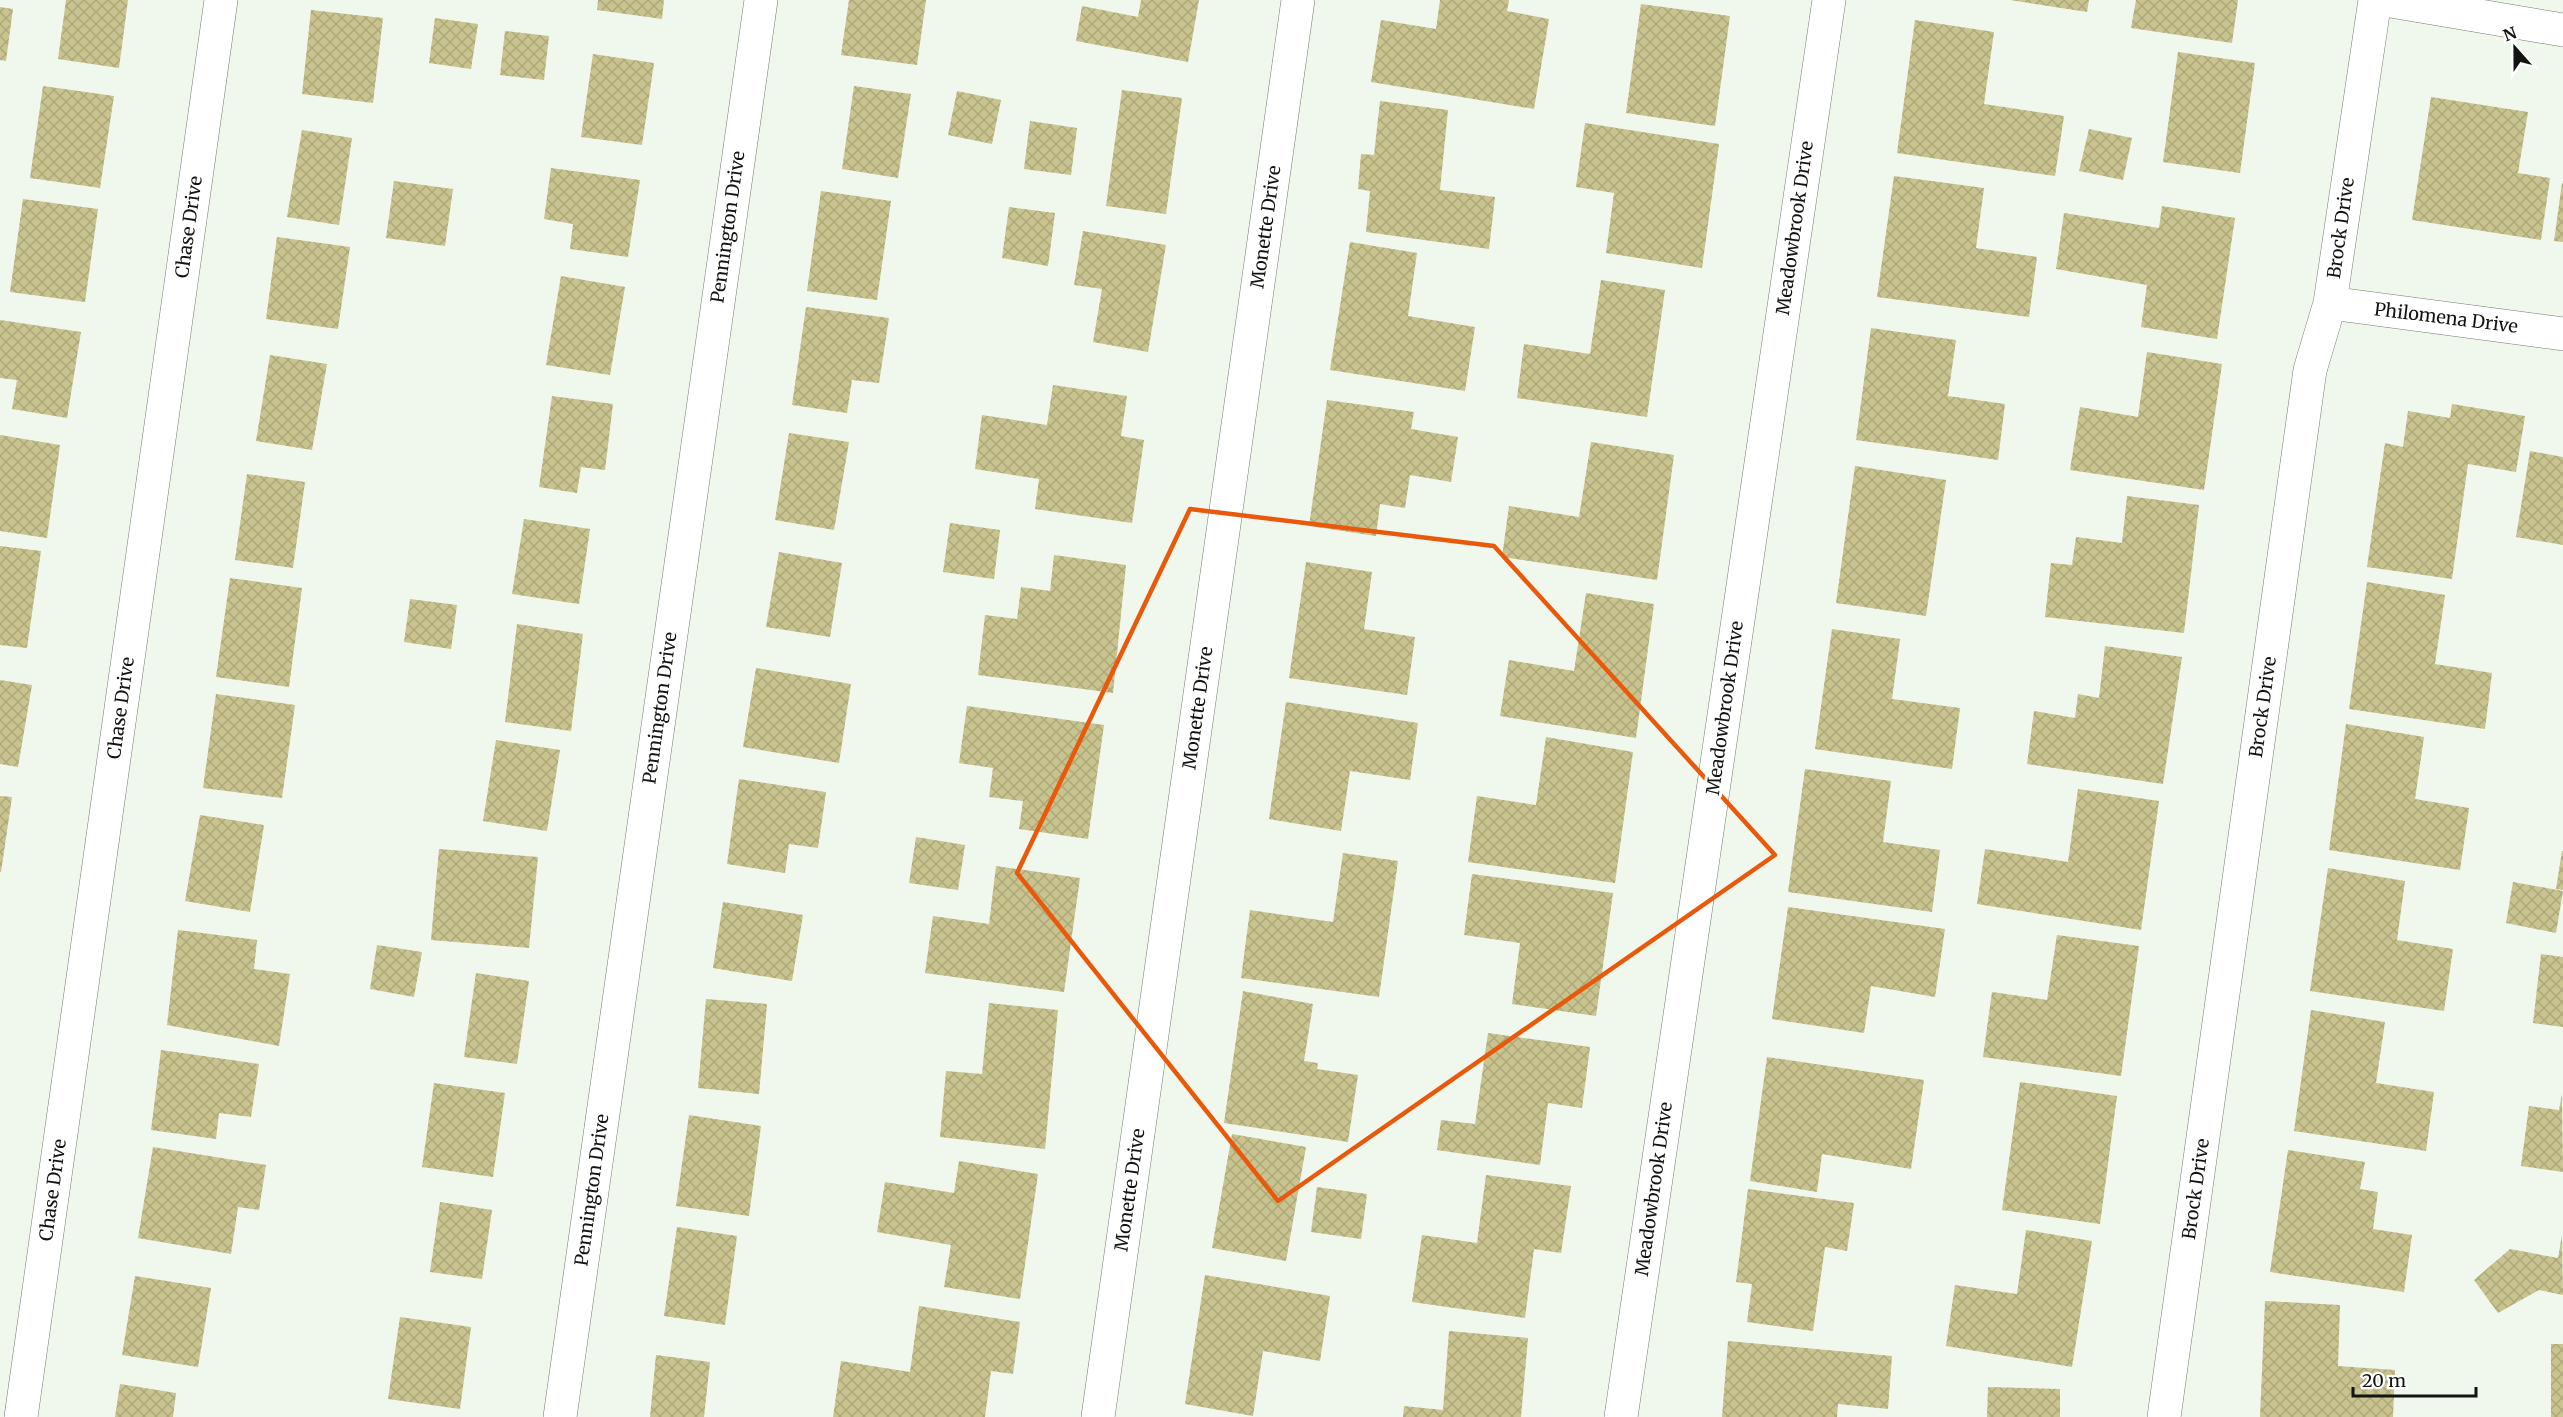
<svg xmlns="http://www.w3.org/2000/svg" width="2563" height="1417" font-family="Merriweather,serif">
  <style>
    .building { fill: url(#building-cross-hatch) }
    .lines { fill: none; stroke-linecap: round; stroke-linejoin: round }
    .minor-casing { stroke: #747b72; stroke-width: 34 }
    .minor { stroke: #fff; stroke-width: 33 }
    .marked { fill: none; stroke: #e8590c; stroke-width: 4.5; stroke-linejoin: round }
    .labels { text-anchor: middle; stroke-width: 6; stroke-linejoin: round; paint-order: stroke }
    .street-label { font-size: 18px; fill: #111410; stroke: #fff }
  </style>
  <defs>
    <pattern id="building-cross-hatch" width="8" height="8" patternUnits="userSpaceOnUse" patternTransform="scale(1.5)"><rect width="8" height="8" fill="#c9c48f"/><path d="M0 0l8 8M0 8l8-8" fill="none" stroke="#aca87a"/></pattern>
  </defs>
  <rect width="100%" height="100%" fill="#f0f8ed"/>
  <path class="building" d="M 66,0 L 128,0 L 119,68 L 58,59 Z
    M 598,0 L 664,0 L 662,19 L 597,10 Z
    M 849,0 L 926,0 L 917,65 L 841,55 Z
    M 1141,0 L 1199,0 L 1188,62 L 1076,41 L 1082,6 L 1138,17 Z
    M 1440,0 L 1509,0 L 1507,11 L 1549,19 L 1534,109 L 1371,82 L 1381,20 L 1436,29 Z
    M 2010,0 L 2089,0 L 2087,12 Z
    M 2136,0 L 2238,0 L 2232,43 L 2131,28 Z
    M 1641,4 L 1730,16 L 1715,126 L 1626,113 Z
    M 0,7 L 13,9 L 6,61 L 0,60 Z
    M 311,10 L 383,18 L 373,103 L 302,94 Z
    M 435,18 L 478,24 L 471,69 L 429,63 Z
    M 1915,20 L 1994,32 L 1984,104 L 2064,116 L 2055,176 L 1897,153 Z
    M 505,31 L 549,36 L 544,80 L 500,75 Z
    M 2178,52 L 2255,63 L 2240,173 L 2163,162 Z
    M 593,54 L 654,63 L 642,145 L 581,137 Z
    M 43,86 L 114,96 L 100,188 L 30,178 Z
    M 854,86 L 911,94 L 898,178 L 842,169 Z
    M 1122,90 L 1182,98 L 1166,214 L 1106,206 Z
    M 957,91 L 1001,100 L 992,144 L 948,135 Z
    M 2431,97 L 2528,112 L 2518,173 L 2550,178 L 2541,240 L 2412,220 Z
    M 1380,101 L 1448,110 L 1440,190 L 1495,197 L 1489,249 L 1366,232 L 1370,191 L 1358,189 L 1361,154 L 1374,155 Z
    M 1030,121 L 1077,128 L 1071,175 L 1024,169 Z
    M 1585,123 L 1719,144 L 1702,268 L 1606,253 L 1614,193 L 1576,187 Z
    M 2089,129 L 2132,138 L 2123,180 L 2079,171 Z
    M 302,130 L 352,138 L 339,225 L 287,217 Z
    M 551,168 L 640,180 L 628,257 L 570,249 L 573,224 L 544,219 Z
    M 1894,176 L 1984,188 L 1976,248 L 2037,257 L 2029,317 L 1877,297 Z
    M 394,181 L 453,189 L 445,246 L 386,238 Z
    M 2562,183 L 2563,183 L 2563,242 L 2554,241 Z
    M 821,191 L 891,201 L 877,300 L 807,291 Z
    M 23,199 L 98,209 L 85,302 L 10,292 Z
    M 2162,206 L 2235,218 L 2217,339 L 2141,327 L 2147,285 L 2056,269 L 2064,213 L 2159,228 Z
    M 1009,207 L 1055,213 L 1048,266 L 1002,258 Z
    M 1083,231 L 1166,245 L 1148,352 L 1093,342 L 1102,289 L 1074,285 Z
    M 277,237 L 350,247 L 338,329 L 266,319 Z
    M 1350,242 L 1417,253 L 1408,316 L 1475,327 L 1465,391 L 1330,370 Z
    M 561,276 L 625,287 L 610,375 L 546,365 Z
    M 1601,280 L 1665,290 L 1647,417 L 1517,398 L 1524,344 L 1590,354 Z
    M 806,307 L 889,318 L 879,383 L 852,380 L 847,413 L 792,405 Z
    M 0,320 L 81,332 L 67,418 L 12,409 L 17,380 L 0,378 Z
    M 1871,328 L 1956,340 L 1948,396 L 2005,404 L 1998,460 L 1856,440 Z
    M 2147,352 L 2222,364 L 2204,490 L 2070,470 L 2080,407 L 2138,417 Z
    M 270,355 L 327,364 L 312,450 L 256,441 Z
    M 1053,385 L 1127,396 L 1121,436 L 1144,440 L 1132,523 L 1035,509 L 1039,479 L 975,469 L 982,415 L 1047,425 Z
    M 552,396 L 613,404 L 605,470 L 581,467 L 577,493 L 539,487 Z
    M 1327,400 L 1414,412 L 1411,429 L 1458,437 L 1451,482 L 1410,475 L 1405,508 L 1380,504 L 1376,536 L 1309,526 Z
    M 2452,404 L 2525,416 L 2516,472 L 2468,464 L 2452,579 L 2367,567 L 2385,443 L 2403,447 L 2408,411 L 2450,418 Z
    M 789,433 L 849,442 L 834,530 L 775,520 Z
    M 0,435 L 60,445 L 47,538 L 0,531 Z
    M 1591,442 L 1674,455 L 1657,580 L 1502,557 L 1509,506 L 1579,517 Z
    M 2530,451 L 2563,457 L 2563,545 L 2516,537 Z
    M 1855,466 L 1946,480 L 1926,616 L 1836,603 Z
    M 247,474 L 305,482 L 293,568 L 235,560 Z
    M 2127,496 L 2199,505 L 2184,633 L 2045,617 L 2051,563 L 2072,565 L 2076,537 L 2122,543 Z
    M 524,519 L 590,529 L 579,604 L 512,594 Z
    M 950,523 L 1000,530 L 994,579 L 943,572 Z
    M 0,546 L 41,551 L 27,648 L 0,645 Z
    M 779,552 L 842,563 L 830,637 L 766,627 Z
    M 1054,555 L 1126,565 L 1113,693 L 978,675 L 985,615 L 1017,619 L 1021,587 L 1050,591 Z
    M 1306,562 L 1372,572 L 1364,629 L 1415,637 L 1407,695 L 1289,678 Z
    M 230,578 L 302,588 L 289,687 L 216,677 Z
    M 2367,582 L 2445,595 L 2435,664 L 2492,673 L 2485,729 L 2349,709 Z
    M 1586,593 L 1654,604 L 1636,738 L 1500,716 L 1509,660 L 1574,671 Z
    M 410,599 L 457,605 L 451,649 L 404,642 Z
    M 517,624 L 583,634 L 571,731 L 505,722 Z
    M 1832,629 L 1900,639 L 1892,699 L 1960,708 L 1952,769 L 1815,749 Z
    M 2105,646 L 2182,657 L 2163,784 L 2027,764 L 2034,711 L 2075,718 L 2078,694 L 2099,698 Z
    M 756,668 L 851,684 L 839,763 L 743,747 Z
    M 0,680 L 32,685 L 18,767 L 0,764 Z
    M 216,694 L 295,705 L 282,798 L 203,788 Z
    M 1286,702 L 1418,723 L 1410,780 L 1350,771 L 1341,831 L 1269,819 Z
    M 967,706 L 1104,725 L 1088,839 L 1019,829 L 1023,801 L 989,797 L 993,768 L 959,763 Z
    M 2346,724 L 2424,737 L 2415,799 L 2469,808 L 2460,870 L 2329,850 Z
    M 1546,737 L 1633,752 L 1615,883 L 1468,862 L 1477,796 L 1536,805 Z
    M 496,740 L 560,750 L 547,831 L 483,821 Z
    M 1805,769 L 1891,781 L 1883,842 L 1940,850 L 1932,912 L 1788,892 Z
    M 739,779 L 826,792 L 818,848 L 789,844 L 785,873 L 727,864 Z
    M 2078,789 L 2159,801 L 2141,930 L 1977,904 L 1985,849 L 2068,862 Z
    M 0,796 L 12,797 L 1,872 L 0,872 Z
    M 200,815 L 264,825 L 250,912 L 185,901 Z
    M 916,837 L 965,845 L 958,890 L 909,883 Z
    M 439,849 L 538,857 L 529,948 L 431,940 Z
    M 2562,851 L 2563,851 L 2563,890 L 2556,889 Z
    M 1343,853 L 1398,861 L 1379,997 L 1241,978 L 1250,910 L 1333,922 Z
    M 996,866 L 1080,878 L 1064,992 L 925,973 L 933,916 L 989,924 Z
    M 2328,868 L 2405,881 L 2397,940 L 2453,949 L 2444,1011 L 2310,991 Z
    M 1472,874 L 1613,893 L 1596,1016 L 1512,1004 L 1520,943 L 1464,935 Z
    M 2513,882 L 2563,891 L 2556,933 L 2506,923 Z
    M 723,902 L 803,915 L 792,981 L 713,968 Z
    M 1788,907 L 1945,929 L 1935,997 L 1871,986 L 1864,1033 L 1772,1019 Z
    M 178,930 L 257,940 L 254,969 L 290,974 L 279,1046 L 167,1025 Z
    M 2057,935 L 2139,946 L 2121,1076 L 1983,1057 L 1992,992 L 2047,1000 Z
    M 377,945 L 422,952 L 414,997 L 370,989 Z
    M 2541,954 L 2563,957 L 2563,1027 L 2533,1023 Z
    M 476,973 L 529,981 L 517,1064 L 464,1057 Z
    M 1243,991 L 1313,1004 L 1304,1061 L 1318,1063 L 1317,1069 L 1358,1075 L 1348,1142 L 1224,1123 Z
    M 706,999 L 767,1004 L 759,1094 L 698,1088 Z
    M 989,1003 L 1058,1010 L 1045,1149 L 940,1137 L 946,1071 L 982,1074 Z
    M 2311,1010 L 2385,1022 L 2376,1083 L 2434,1092 L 2426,1151 L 2294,1131 Z
    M 1488,1033 L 1590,1047 L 1582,1108 L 1548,1103 L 1540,1165 L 1437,1150 L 1441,1120 L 1475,1124 Z
    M 161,1050 L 259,1064 L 251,1117 L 219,1113 L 216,1139 L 151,1130 Z
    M 1767,1057 L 1924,1080 L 1911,1169 L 1822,1154 L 1817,1192 L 1750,1181 Z
    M 2020,1082 L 2117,1096 L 2100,1224 L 2002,1210 Z
    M 434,1083 L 505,1093 L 493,1177 L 422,1167 Z
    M 2562,1094 L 2563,1172 L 2521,1166 L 2529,1106 L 2559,1110 Z
    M 689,1115 L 761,1126 L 749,1216 L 676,1206 Z
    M 1232,1134 L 1306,1147 L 1286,1261 L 1212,1248 Z
    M 153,1147 L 266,1165 L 259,1210 L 238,1207 L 231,1254 L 138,1238 Z
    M 2288,1150 L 2365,1162 L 2360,1189 L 2378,1192 L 2373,1229 L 2412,1235 L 2404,1292 L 2270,1272 Z
    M 959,1161 L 1038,1174 L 1020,1299 L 944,1287 L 951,1245 L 877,1232 L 885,1182 L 954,1193 Z
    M 1486,1175 L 1571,1186 L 1561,1253 L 1534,1249 L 1525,1318 L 1412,1302 L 1422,1235 L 1477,1243 Z
    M 1317,1187 L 1367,1194 L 1361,1239 L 1311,1232 Z
    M 1748,1189 L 1854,1203 L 1847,1251 L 1825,1247 L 1813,1331 L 1747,1322 L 1752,1284 L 1736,1282 Z
    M 440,1202 L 492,1210 L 482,1279 L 430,1272 Z
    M 677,1227 L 737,1236 L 725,1325 L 664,1316 Z
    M 2026,1230 L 2092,1241 L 2072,1367 L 1946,1346 L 1955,1285 L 2017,1294 Z
    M 2562,1235 L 2563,1295 L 2539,1290 L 2498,1313 L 2474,1280 L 2510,1249 L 2558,1258 Z
    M 1205,1275 L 1330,1296 L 1320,1361 L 1263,1351 L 1253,1416 L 1185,1404 Z
    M 135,1276 L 211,1288 L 198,1367 L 122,1355 Z
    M 2265,1301 L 2340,1305 L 2338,1366 L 2395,1370 L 2393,1417 L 2260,1417 Z
    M 919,1306 L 1020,1322 L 1013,1374 L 991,1371 L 985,1417 L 833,1417 L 841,1361 L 910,1372 Z
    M 400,1317 L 471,1327 L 460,1409 L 388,1399 Z
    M 1449,1331 L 1528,1338 L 1521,1417 L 1403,1417 L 1404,1406 L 1443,1410 Z
    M 1728,1341 L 1892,1356 L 1888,1409 L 1838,1404 L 1837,1417 L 1722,1417 Z
    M 2551,1344 L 2563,1344 L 2563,1417 L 2551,1417 Z
    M 656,1355 L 710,1362 L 704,1417 L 650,1417 Z
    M 120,1384 L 176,1393 L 173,1417 L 115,1417 Z
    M 1988,1387 L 2060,1389 L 2060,1417 L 1987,1417 Z"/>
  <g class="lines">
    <g class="minor-casing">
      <path id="minor" d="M 2385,0 L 2563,30
        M 2330,303 L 2563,334
        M 21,1417 L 221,0
        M 560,1417 L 761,0
        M 1098,1417 L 1298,0
        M 1621,1417 L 1829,0
        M 2164,1417 L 2310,370 L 2330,303 L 2375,0"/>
    </g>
    <use href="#minor" class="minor"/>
  </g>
  <path class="marked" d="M 1190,509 L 1494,546 L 1775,855 L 1278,1201 L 1017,873 Z"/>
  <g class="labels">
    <g class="street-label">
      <text transform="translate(189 227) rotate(-82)" y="6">Chase Drive</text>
      <text transform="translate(728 227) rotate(-82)" y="6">Pennington Drive</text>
      <text transform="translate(1266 227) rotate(-82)" y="6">Monette Drive</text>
      <text transform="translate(1795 228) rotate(-82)" y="6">Meadowbrook Drive</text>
      <text transform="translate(2341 228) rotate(-82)" y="6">Brock Drive</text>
      <text transform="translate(2446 318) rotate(7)" y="6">Philomena Drive</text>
      <text transform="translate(2263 707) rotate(-82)" y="6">Brock Drive</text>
      <text transform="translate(121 708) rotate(-82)" y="6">Chase Drive</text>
      <text transform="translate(660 708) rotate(-82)" y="6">Pennington Drive</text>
      <text transform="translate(1198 708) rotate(-82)" y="6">Monette Drive</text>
      <text transform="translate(1725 708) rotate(-82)" y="6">Meadowbrook Drive</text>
      <text transform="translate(1654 1189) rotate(-82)" y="6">Meadowbrook Drive</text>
      <text transform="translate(2196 1189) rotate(-82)" y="6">Brock Drive</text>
      <text transform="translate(53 1190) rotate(-82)" y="6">Chase Drive</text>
      <text transform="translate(592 1190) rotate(-82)" y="6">Pennington Drive</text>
      <text transform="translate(1130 1190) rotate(-82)" y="6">Monette Drive</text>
    </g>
  </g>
  <g transform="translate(2515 48) rotate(339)" stroke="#ffffff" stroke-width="4.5" paint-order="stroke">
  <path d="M0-4.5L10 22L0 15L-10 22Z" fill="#111410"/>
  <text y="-9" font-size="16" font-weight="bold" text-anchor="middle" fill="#111410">N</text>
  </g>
  <path d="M2353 1387v9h123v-9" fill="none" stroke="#111410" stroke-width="3"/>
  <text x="2362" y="1387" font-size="18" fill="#111410" stroke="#ffffff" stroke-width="4.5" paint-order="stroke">20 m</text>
</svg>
